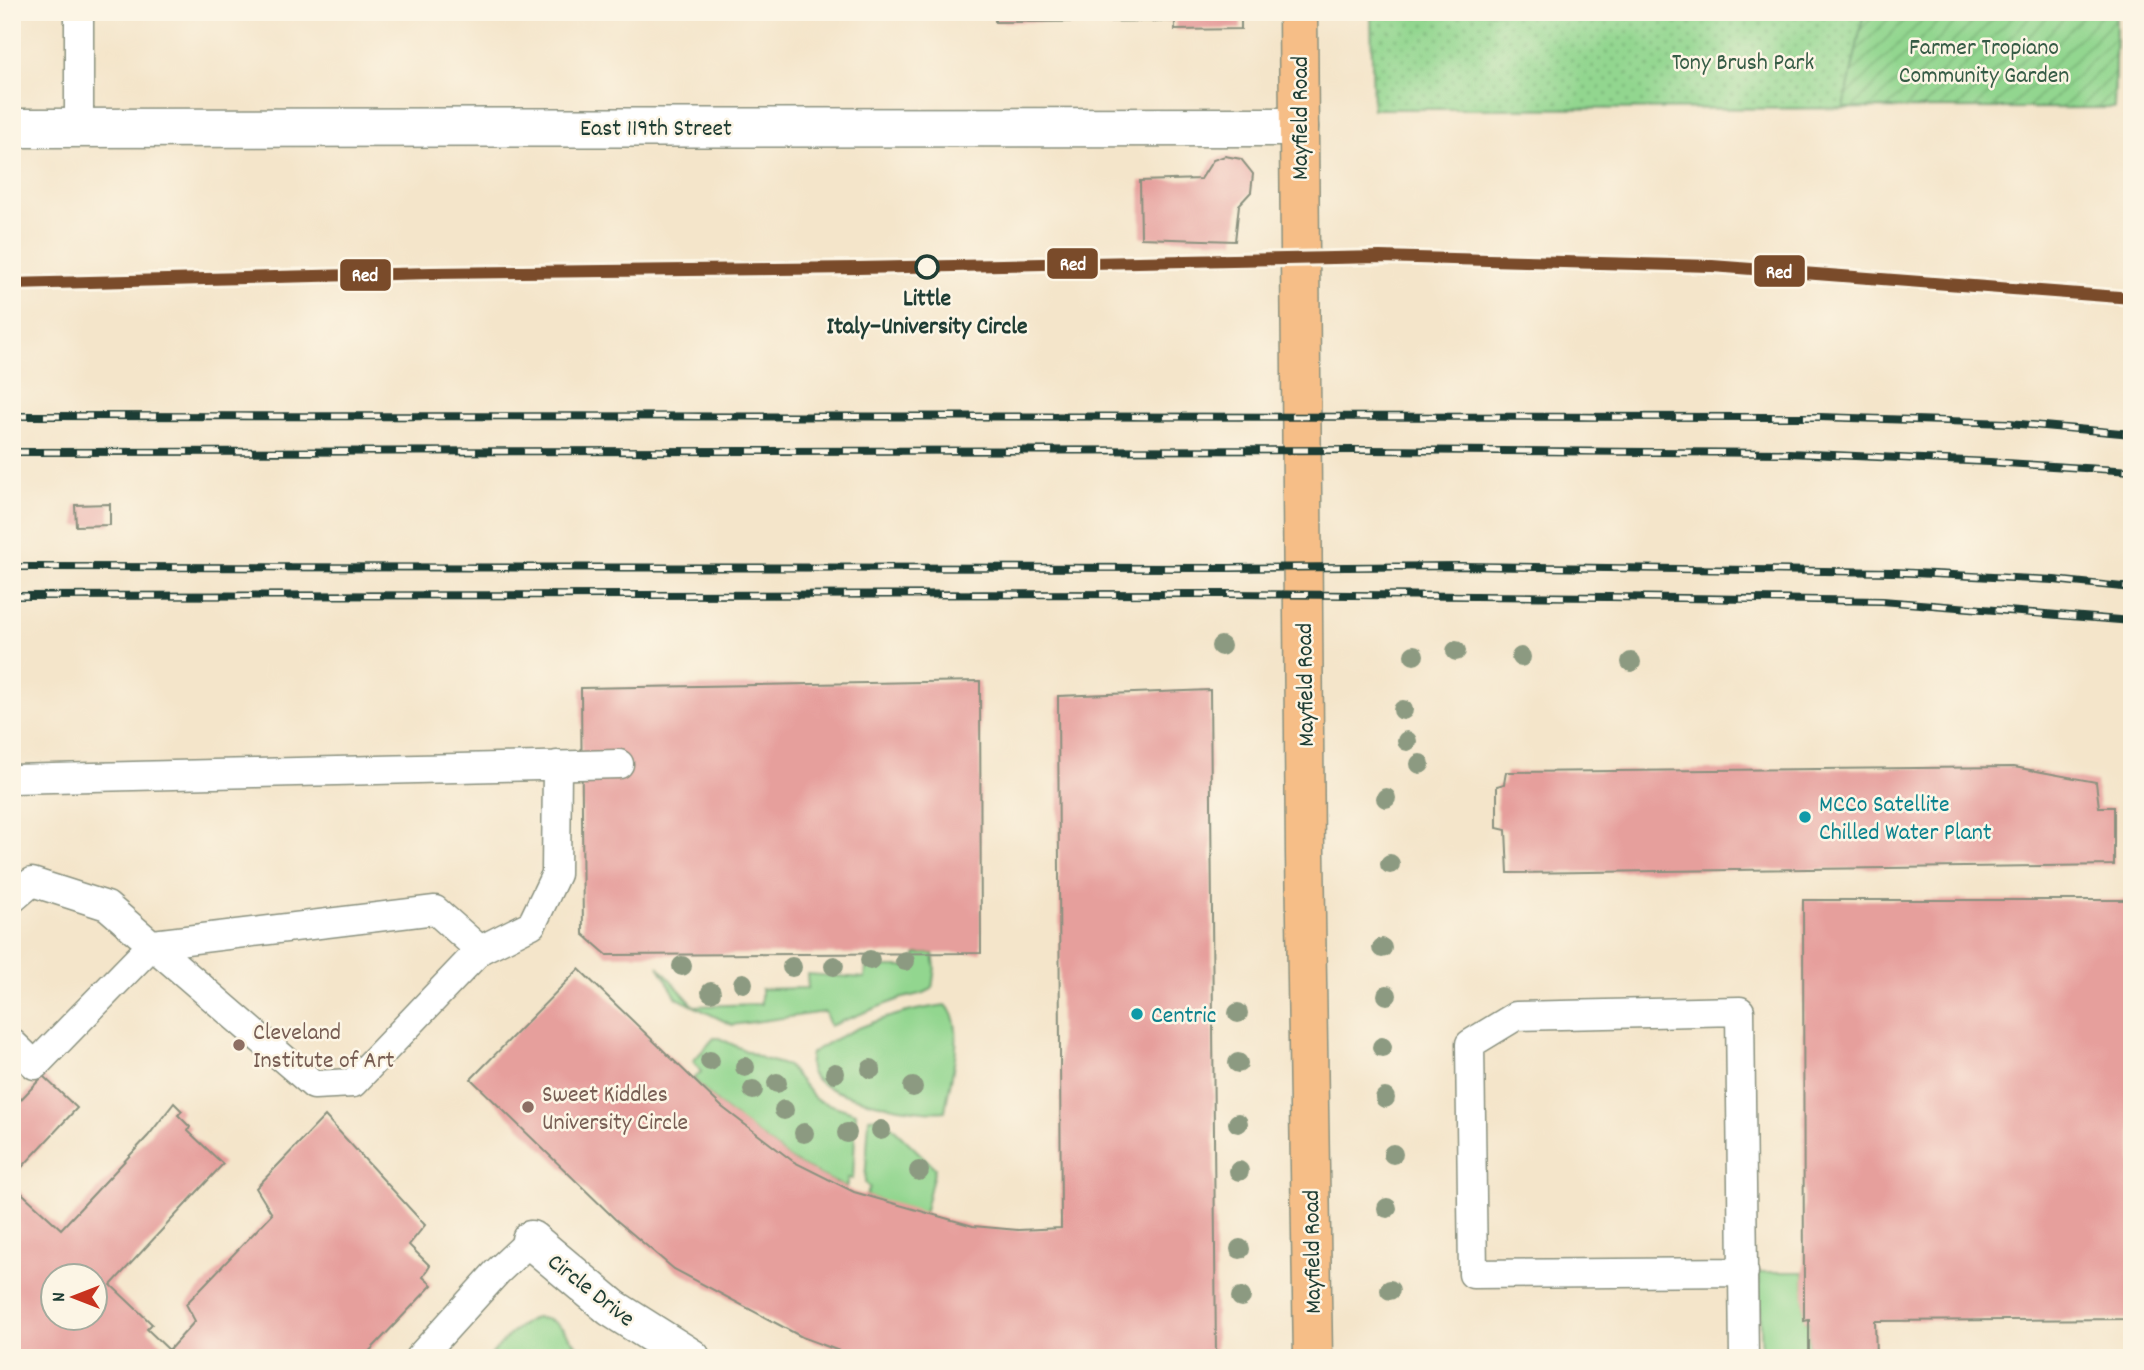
<svg xmlns="http://www.w3.org/2000/svg" width="2144" height="1370" font-family="Dekko,sans-serif">
  <style>
    .grass { fill: #92d68f; stroke: #588a62; stroke-width: 2 }
    .park { fill: url(#park-dots); stroke: #588a62; stroke-width: 2 }
    .garden { fill: url(#garden-furrows); stroke: #588a62; stroke-width: 2 }
    .building { fill: #e69f9c; fill-rule: evenodd }
    .lines { fill: none; stroke-linecap: round; stroke-linejoin: round }
    .lane-casing { stroke: #8a917f; stroke-width: 31 }
    .street-casing { stroke: #8a917f; stroke-width: 41 }
    .primary-casing { stroke: #8a917f; stroke-width: 41 }
    .lane { stroke: #fff; stroke-width: 28 }
    .street { stroke: #fff; stroke-width: 38 }
    .primary { stroke: #f6be87; stroke-width: 38 }
    .rail-casing { stroke: #1f3d34; stroke-width: 8 }
    .rail { stroke: #fcf5e5; stroke-width: 5; stroke-dasharray: 16; stroke-linecap: butt }
    .metro-1-casing { stroke: #fcf5e5; stroke-width: 18 }
    .metro-1 { stroke: #7a4b2a; stroke-width: 12 }
    .tree { fill: #8c9a81 }
    .stop-dot { fill: #fcf5e5; stroke: #1f3d34; stroke-width: 3.5 }
    .culture-dot { fill: #0f9aa8; stroke: #fcf5e5; stroke-width: 2.5 }
    .education-dot { fill: #8d6e63; stroke: #fcf5e5; stroke-width: 2.5 }
    .labels { text-anchor: middle; stroke-width: 5; stroke-linejoin: round; paint-order: stroke }
    .park-label { font-size: 24px; fill: #365c46; stroke: #fcf5e5 }
    .street-label { font-size: 24px; fill: #1f3d34; stroke: #fcf5e5 }
    .stop-label { font-size: 24px; font-weight: bold; fill: #1f3d34; stroke: #fcf5e5 }
    .culture-label { font-size: 24px; fill: #0d838f; stroke: #fcf5e5; text-anchor: start }
    .education-label { font-size: 24px; fill: #785e54; stroke: #fcf5e5; text-anchor: start }
    .line-badge { stroke: #fcf5e5; stroke-width: 2.5 }
    .badge-label { font-size: 19px; text-anchor: middle; font-weight: bold; fill: #fff }
  </style>
  <defs>
    <pattern id="park-dots" width="8" height="8" patternUnits="userSpaceOnUse" patternTransform="scale(1.75)"><rect width="8" height="8" fill="#92d68f"/><path d="M2 2h.1M6 6h.1" fill="none" stroke="#77af76" stroke-width="1.8" stroke-linecap="round"/></pattern>
    <pattern id="garden-furrows" width="10" height="10" patternUnits="userSpaceOnUse" patternTransform="scale(1.75)"><rect width="10" height="10" fill="#92d68f"/><path d="M-1 1l2-2M0 10L10 0M9 11l2-2" fill="none" stroke="#77af76"/></pattern>
  </defs>
  <rect width="100%" height="100%" fill="#fcf5e5"/>
  <filter id="ink" filterUnits="userSpaceOnUse"><feTurbulence type="fractalNoise" baseFrequency=".0143" numOctaves="2"/><feDisplacementMap in="SourceGraphic" scale="14" xChannelSelector="R" yChannelSelector="G"/><feConvolveMatrix kernelMatrix="1 2 1 2 8 2 1 2 1" color-interpolation-filters="sRGB"/></filter>
  <filter id="wash" filterUnits="userSpaceOnUse"><feTurbulence type="fractalNoise" baseFrequency=".00686" numOctaves="4" result="noise"/><feDisplacementMap in="SourceGraphic" scale="28" xChannelSelector="R" yChannelSelector="G"/><feGaussianBlur stdDeviation="1.57" result="paint"/><feColorMatrix in="noise" values="0 0 0 0 0 0 0 0 0 0 0 0 0 0 0 0 0 1.4 0 .05"/><feComposite in="paint" operator="in"/></filter>
  <g filter="url(#wash)">
    <rect width="100%" height="100%" fill="#f4e5ca"/>
    <path class="grass" d="M 933,953 L 935,967 L 932,989 L 924,993 L 899,999 L 830,1026 L 825,1012 L 732,1025 L 677,998 L 658,966 L 694,1006 L 761,1004 L 761,989 L 808,988 L 807,974 L 865,978 L 866,967 L 916,967 L 916,954 Z
      M 946,1005 C 968,1027 949,1083 945,1111 C 919,1115 833,1098 815,1078 C 808,1071 809,1063 811,1053 C 852,1027 897,1011 946,1005 Z
      M 714,1038 L 719,1038 L 761,1058 L 788,1066 L 816,1100 L 856,1113 L 853,1179 L 848,1178 L 846,1188 L 794,1162 L 722,1107 L 693,1079 L 701,1072 L 693,1061 Z
      M 882,1117 L 935,1168 L 924,1214 L 866,1196 L 870,1188 L 865,1183 L 869,1118 Z
      M 1759,1272 L 1804,1272 L 1805,1321 L 1809,1320 L 1809,1358 L 1762,1358 Z
      M 535,1318 C 559,1318 564,1331 578,1347 L 594,1350 L 605,1358 L 488,1358 C 502,1343 515,1326 535,1318 Z"/>
    <path class="park" d="M 1371,12 L 2116,12 L 2114,108 L 1373,109 Z"/>
    <path class="garden" d="M 1864,12 L 2116,12 L 2114,108 L 1844,108 Z"/>
    <g id="blocks">
      <path class="building" d="M 995,12 L 1241,12 L 1241,29 L 1175,30 L 1175,21 L 995,22 Z
        M 1225,156 L 1241,159 L 1253,174 L 1251,192 L 1239,205 L 1235,241 L 1141,238 L 1140,181 L 1201,179 L 1213,160 Z
        M 110,504 L 110,525 L 76,526 L 75,505 Z
        M 980,681 L 981,953 L 607,955 L 583,934 L 581,688 Z
        M 1210,690 L 1216,1358 L 858,1358 L 802,1337 L 674,1269 L 615,1219 L 471,1079 L 579,969 L 722,1107 L 794,1162 L 854,1192 L 973,1226 L 1018,1230 L 1061,1228 L 1058,696 Z
        M 2014,767 L 2096,782 L 2099,807 L 2114,807 L 2114,865 L 1508,873 L 1506,830 L 1497,828 L 1497,786 L 1504,784 L 1506,772 Z
        M 1803,900 L 2132,900 L 2132,1319 L 1875,1321 L 1876,1358 L 1809,1358 L 1809,1320 L 1804,1321 Z
        M 43,1076 L 77,1108 L 12,1178 L 12,1109 Z
        M 174,1103 L 182,1111 L 178,1115 L 190,1127 L 188,1131 L 223,1164 L 111,1285 L 152,1324 L 147,1329 L 169,1350 L 195,1321 L 186,1304 L 272,1214 L 256,1188 L 325,1116 L 425,1225 L 409,1245 L 430,1266 L 423,1277 L 432,1285 L 363,1358 L 12,1358 L 12,1184 L 61,1229 L 148,1136 ZM 52,1276 L 94,1276 L 94,1318 L 52,1318 Z"/>
    </g>
  </g>
  <g filter="url(#ink)">
    <use href="#blocks" fill-opacity="0" stroke="#8a917f" stroke-width="2"/>
    <g class="lines">
      <g class="lane-casing">
        <path id="lane" d="M 79,12 L 79,128
          M 12,779 L 619,764
          M 12,899 L 32,882 L 107,906 L 314,1085 L 353,1083 L 480,950
          M 12,1043 L 35,1065 L 153,944 L 435,910 L 480,950 L 532,924 L 556,874 L 557,765
          M 1744,1272 L 1473,1274 L 1470,1044 L 1516,1016 L 1740,1011 L 1744,1358
          M 419,1358 L 497,1272 L 531,1240"/>
      </g>
      <g class="street-casing">
        <path id="street" d="M 12,128 L 1299,127
          M 531,1240 L 612,1308 L 691,1358"/>
      </g>
      <g class="primary-casing">
        <path id="primary" d="M 1298,12 L 1305,854 L 1313,1358"/>
      </g>
      <use href="#lane" class="lane"/>
      <use href="#street" class="street"/>
      <use href="#primary" class="primary"/>
      <g class="rail-casing">
        <path id="rail" d="M 12,416 L 1819,417 L 2009,423 L 2132,434
          M 12,452 L 1365,450 L 1788,453 L 1990,462 L 2132,471
          M 12,567 L 1229,568 L 1460,566 L 1894,572 L 2054,580 L 2132,588
          M 12,596 L 1229,594 L 1609,597 L 1882,601 L 2132,621"/>
      </g>
      <use href="#rail" class="rail"/>
      <g class="metro-1-casing">
        <path id="metro-1" d="M 12,284 L 432,273 L 858,268 L 1380,257 L 1712,266 L 2132,298"/>
      </g>
      <use href="#metro-1" class="metro-1"/>
    </g>
    <g class="tree">
      <circle cx="1221" cy="646" r="10"/>
      <circle cx="1456" cy="651" r="10"/>
      <circle cx="1414" cy="655" r="10"/>
      <circle cx="1521" cy="657" r="10"/>
      <circle cx="1631" cy="662" r="10"/>
      <circle cx="1403" cy="710" r="10"/>
      <circle cx="1407" cy="741" r="10"/>
      <circle cx="1420" cy="764" r="10"/>
      <circle cx="1386" cy="798" r="10"/>
      <circle cx="1390" cy="864" r="10"/>
      <circle cx="1382" cy="948" r="10"/>
      <circle cx="870" cy="960" r="10"/>
      <circle cx="905" cy="961" r="10"/>
      <circle cx="682" cy="966" r="10"/>
      <circle cx="834" cy="966" r="10"/>
      <circle cx="792" cy="967" r="10"/>
      <circle cx="743" cy="983" r="10"/>
      <circle cx="711" cy="992" r="10"/>
      <circle cx="1387" cy="995" r="10"/>
      <circle cx="1238" cy="1013" r="10"/>
      <circle cx="1382" cy="1047" r="10"/>
      <circle cx="710" cy="1061" r="10"/>
      <circle cx="1238" cy="1063" r="10"/>
      <circle cx="745" cy="1067" r="10"/>
      <circle cx="871" cy="1069" r="10"/>
      <circle cx="835" cy="1073" r="10"/>
      <circle cx="777" cy="1083" r="10"/>
      <circle cx="913" cy="1087" r="10"/>
      <circle cx="753" cy="1090" r="10"/>
      <circle cx="1385" cy="1098" r="10"/>
      <circle cx="784" cy="1110" r="10"/>
      <circle cx="1238" cy="1123" r="10"/>
      <circle cx="881" cy="1130" r="10"/>
      <circle cx="804" cy="1133" r="10"/>
      <circle cx="847" cy="1133" r="10"/>
      <circle cx="1393" cy="1154" r="10"/>
      <circle cx="919" cy="1171" r="10"/>
      <circle cx="1239" cy="1171" r="10"/>
      <circle cx="1387" cy="1208" r="10"/>
      <circle cx="1240" cy="1249" r="10"/>
      <circle cx="1390" cy="1290" r="10"/>
      <circle cx="1241" cy="1297" r="10"/>
    </g>
  </g>
  <circle class="stop-dot" cx="927" cy="267" r="11"/>
  <g class="culture-dot">
    <circle cx="1805" cy="817" r="7"/>
    <circle cx="1137" cy="1014" r="7"/>
  </g>
  <g class="education-dot">
    <circle cx="239" cy="1045" r="7"/>
    <circle cx="528" cy="1107" r="7"/>
  </g>
  <g class="labels">
    <g class="park-label">
      <text x="1984" y="54">Farmer Tropiano<tspan x="1984" dy="28">Community Garden</tspan></text>
      <text x="1743" y="69">Tony Brush Park</text>
    </g>
    <g class="street-label">
      <text transform="translate(1299 118) rotate(-90)" y="8">Mayfield Road</text>
      <text x="656" y="135">East 119th Street</text>
      <text transform="translate(1304 685) rotate(-91)" y="8">Mayfield Road</text>
      <text transform="translate(1311 1252) rotate(-91)" y="8">Mayfield Road</text>
      <text transform="translate(592 1289) rotate(38)" y="8">Circle Drive</text>
    </g>
    <g class="stop-label">
      <text x="927" y="305">Little<tspan x="927" dy="28">Italy–University Circle</tspan></text>
    </g>
    <g class="culture-label">
      <text x="1819" y="811">MCCo Satellite<tspan x="1819" dy="28">Chilled Water Plant</tspan></text>
      <text x="1151" y="1022">Centric</text>
    </g>
    <g class="education-label">
      <text x="253" y="1039">Cleveland<tspan x="253" dy="28">Institute of Art</tspan></text>
      <text x="542" y="1101">Sweet Kiddles<tspan x="542" dy="28">University Circle</tspan></text>
    </g>
  </g>
  <g class="line-badge">
    <rect x="1046" y="247" width="53" height="33" rx="7" fill="#7a4b2a"/>
    <rect x="1753" y="254" width="53" height="34" rx="7" fill="#7a4b2a"/>
    <rect x="339" y="258" width="53" height="34" rx="7" fill="#7a4b2a"/>
  </g>
  <g class="badge-label">
    <text x="1073" y="270">Red</text>
    <text x="1779" y="278">Red</text>
    <text x="365" y="281">Red</text>
  </g>
  <rect width="2144" height="1370" fill="none" stroke="#fcf5e5" stroke-width="42"/>
  <g transform="translate(74 1297) rotate(270)"><circle r="33" fill="#fcf5e5" stroke="#a4ab9e" stroke-width="2"/>
  <path d="M0-5L12 26L0 18L-12 26Z" fill="#c8321e"/>
  <text y="-10" font-size="19" font-weight="bold" text-anchor="middle" fill="#1f3d34">N</text>
  </g>
</svg>
